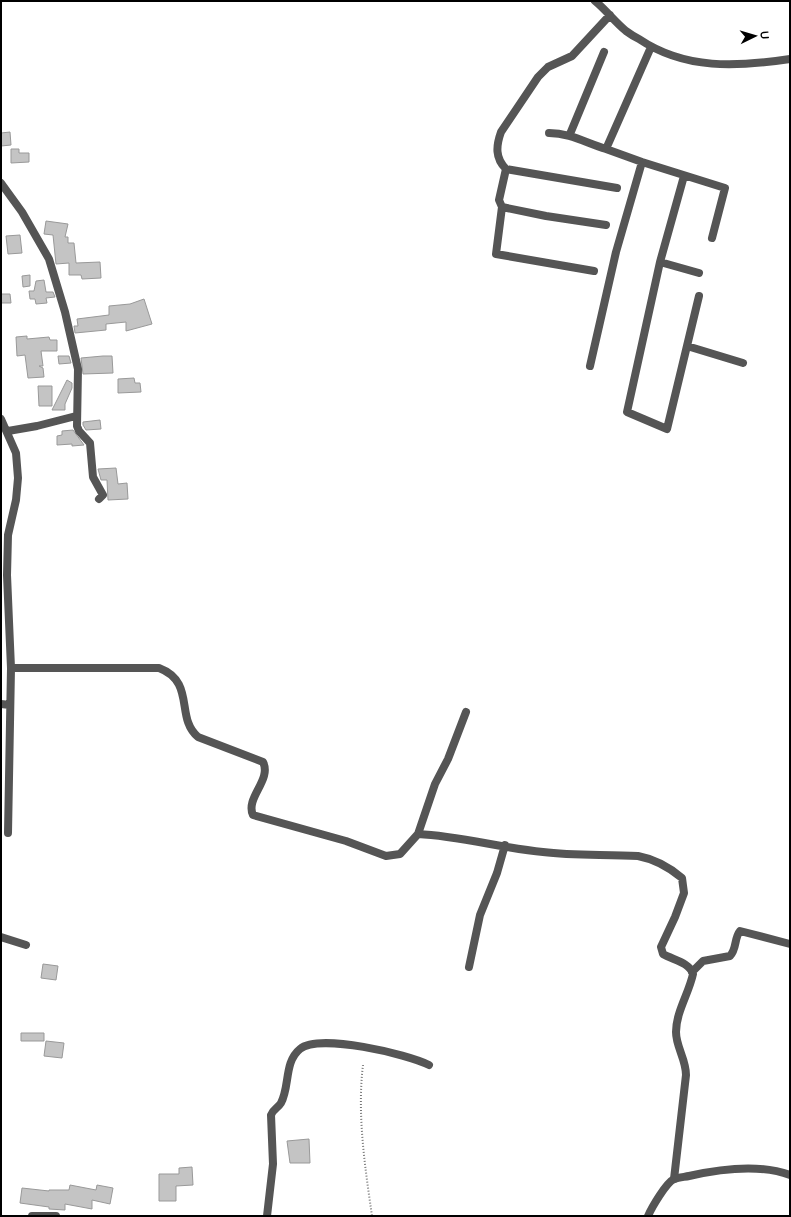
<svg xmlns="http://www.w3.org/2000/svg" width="791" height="1217" font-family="'Varela Round',sans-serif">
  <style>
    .building { fill: #c4c4c4; stroke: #999 }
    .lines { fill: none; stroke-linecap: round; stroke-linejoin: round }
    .path { stroke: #777; stroke-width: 2; stroke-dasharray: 1 2; stroke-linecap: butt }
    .minor { stroke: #555; stroke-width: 8 }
    .tertiary { stroke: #555; stroke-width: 8 }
  </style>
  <rect width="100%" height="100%" fill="#fff"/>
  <path class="building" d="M 10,132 L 11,145 L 1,146 L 1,133 Z
    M 11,149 L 19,149 L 19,153 L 29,153 L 29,162 L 11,163 Z
    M 46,221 L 68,224 L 65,237 L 68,237 L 68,243 L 74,243 L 76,263 L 100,262 L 101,278 L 82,279 L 81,275 L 69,275 L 69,263 L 56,264 L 53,235 L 44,234 Z
    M 20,235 L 22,253 L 8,254 L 6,236 Z
    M 30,275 L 30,286 L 23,287 L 22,276 Z
    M 44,280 L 46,292 L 53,292 L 55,297 L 46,298 L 47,303 L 36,304 L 35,299 L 30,299 L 29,291 L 34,291 L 36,281 Z
    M 1,294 L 10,294 L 11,303 L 1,303 Z
    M 144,299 L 152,324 L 126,331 L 126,322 L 106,324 L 106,330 L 75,333 L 74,326 L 78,326 L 77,319 L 109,315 L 109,306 L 130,304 Z
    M 27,336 L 27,339 L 49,337 L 50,340 L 57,340 L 57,351 L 41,351 L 43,366 L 39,366 L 43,368 L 44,377 L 28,378 L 25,355 L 17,356 L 16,337 Z
    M 58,356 L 69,356 L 71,363 L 59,364 Z
    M 103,356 L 112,356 L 113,373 L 83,374 L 81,358 Z
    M 134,378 L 135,383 L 140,383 L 141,392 L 118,393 L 118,379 Z
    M 67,380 L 72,383 L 72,388 L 65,404 L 65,410 L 52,410 Z
    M 38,386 L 52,386 L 52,406 L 39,406 Z
    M 100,420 L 101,429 L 86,430 L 83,425 L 83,422 Z
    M 73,430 L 84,445 L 72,446 L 72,444 L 57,445 L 57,436 L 62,435 L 62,431 Z
    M 116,468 L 118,484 L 127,483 L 128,499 L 108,500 L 107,480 L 101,480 L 98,469 Z
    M 43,964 L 58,966 L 56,980 L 41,978 Z
    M 21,1033 L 44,1033 L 44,1041 L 21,1041 Z
    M 46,1041 L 64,1043 L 62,1058 L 44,1056 Z
    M 309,1139 L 310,1163 L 290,1163 L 287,1141 Z
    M 192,1167 L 193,1185 L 176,1186 L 176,1201 L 159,1201 L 159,1174 L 179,1174 L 179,1168 Z
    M 70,1185 L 96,1190 L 97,1185 L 113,1188 L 110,1204 L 92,1200 L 92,1209 L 65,1204 L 65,1210 L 49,1209 L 49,1207 L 20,1203 L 22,1188 L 49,1191 L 49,1190 L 69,1190 Z"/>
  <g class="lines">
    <path class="path" d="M 363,1065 C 357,1114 365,1167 372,1216"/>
    <path class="minor" d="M 595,1 C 606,10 615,22 626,31 C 630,34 635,37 639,39 C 685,70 737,67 790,59
      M 610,15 L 572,56 L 548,67 L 538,77 L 501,132 C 496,146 495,158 506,169 L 617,188
      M 549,133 C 570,133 586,143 606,149 L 651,47
      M 570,134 L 604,52
      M 606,149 L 642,162 L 725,188 L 712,238
      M 506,169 L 499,200 L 502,207 L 546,216 L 606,225
      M 684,176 L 660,262 L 699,273
      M 1,183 L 22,212 L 49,259 L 65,312 L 78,369 L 77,426 L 79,431 L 90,443 L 93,477 L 103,495 L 99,499
      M 502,207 L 496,254 L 594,271
      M 660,262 L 627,412 L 667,429 L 699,296
      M 687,346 L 743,363
      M 590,366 L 616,252 L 642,162
      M 1,419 L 16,453 L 18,478 L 16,500 L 8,535 L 7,575 L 11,668 L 8,833
      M 8,431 L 37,426 L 76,416
      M 11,668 L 159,668 C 196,682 175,718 198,737 L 263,762 C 272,780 245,798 253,815 L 346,841 L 386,856 L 400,854 L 418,834 L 435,784 L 448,759 L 466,712
      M 1,704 L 10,705
      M 418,834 C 460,836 501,848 543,852 C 574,856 606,854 638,856 C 654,859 669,867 682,878 L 684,893 L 675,917 L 661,947 L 663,954 C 673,960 689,962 693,974 C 689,993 676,1012 676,1032 C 676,1047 686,1059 686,1075 L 674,1179
      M 1,937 L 26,945
      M 469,967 L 480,915 L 497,873 L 505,845
      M 692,972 L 703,961 L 730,956 C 737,949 734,938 740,931 L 790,944
      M 267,1216 L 273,1164 L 271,1115 C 273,1109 278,1108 281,1103 C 290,1086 284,1062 300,1049 C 319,1033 407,1054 429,1065"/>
    <path class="tertiary" d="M 32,1216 L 56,1216
      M 648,1216 C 652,1207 666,1183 674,1179 C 679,1177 685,1177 689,1176 C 720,1169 760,1164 790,1175"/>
  </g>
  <rect width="791" height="1217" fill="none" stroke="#000000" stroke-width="4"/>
  <g transform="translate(755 36) rotate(85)" stroke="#ffffff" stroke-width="3" paint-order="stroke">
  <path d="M0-3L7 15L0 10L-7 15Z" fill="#000000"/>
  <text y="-6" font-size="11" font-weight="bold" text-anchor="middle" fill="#000000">U</text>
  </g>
</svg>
